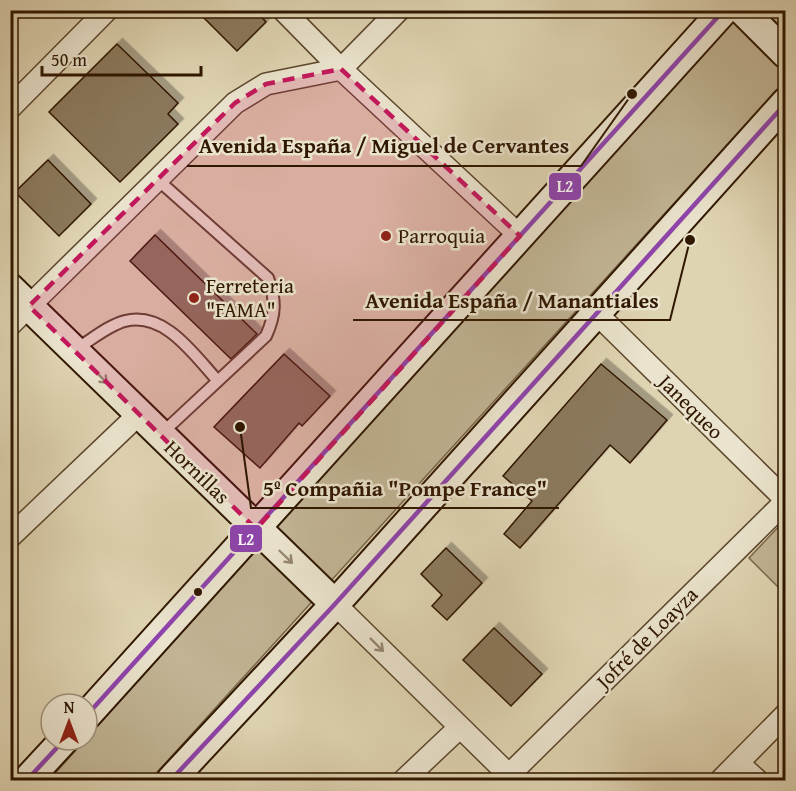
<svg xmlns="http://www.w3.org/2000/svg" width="796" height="791" font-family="'Gentium Book Plus',serif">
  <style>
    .green { fill: #c1b494; stroke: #78664a; stroke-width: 1.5 }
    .building { fill: #8b795d; stroke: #301700; stroke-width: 1.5; filter: url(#shadow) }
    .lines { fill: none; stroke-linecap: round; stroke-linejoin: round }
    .lane-casing { stroke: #5c462c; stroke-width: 14 }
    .street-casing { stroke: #5c462c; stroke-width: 24 }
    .secondary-casing { stroke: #301700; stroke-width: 32 }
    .lane { stroke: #eae3cd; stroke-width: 10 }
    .street { stroke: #eae3cd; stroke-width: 21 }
    .secondary { stroke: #eae3cd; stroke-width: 28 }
    .bus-1-casing { stroke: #eae3cd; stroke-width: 9 }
    .bus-1 { stroke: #8e44ad; stroke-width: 4.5 }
    .oneway { stroke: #968771 }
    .marked { fill: #c2185b; fill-opacity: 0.2; stroke: #c2185b; stroke-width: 4.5; stroke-dasharray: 12 8; stroke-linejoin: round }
    .poi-dot { fill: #8f2418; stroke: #eae3cd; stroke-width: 2 }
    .bus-dot { fill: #301700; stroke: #eae3cd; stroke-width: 2 }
    .labels { text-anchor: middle; stroke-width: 5; stroke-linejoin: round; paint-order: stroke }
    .poi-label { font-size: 21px; fill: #301700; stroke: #eae3cd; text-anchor: start }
    .street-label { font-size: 21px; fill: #301700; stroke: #eae3cd }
    .leader { fill: none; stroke: #301700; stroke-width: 2 }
    .callout-dot { fill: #301700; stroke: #eae3cd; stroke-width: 2 }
    .callout-label { font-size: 22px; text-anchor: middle; font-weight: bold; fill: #301700; stroke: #eae3cd; stroke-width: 5; stroke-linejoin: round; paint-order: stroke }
    .line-badge { stroke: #eae3cd; stroke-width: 2 }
    .badge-label { font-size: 16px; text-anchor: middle; font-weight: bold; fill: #fff }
  </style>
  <defs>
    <filter id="shadow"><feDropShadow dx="5.5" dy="-5.5" stdDeviation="0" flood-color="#0004"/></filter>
  </defs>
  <rect width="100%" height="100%" fill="#dfd4b2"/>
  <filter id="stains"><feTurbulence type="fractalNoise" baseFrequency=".00333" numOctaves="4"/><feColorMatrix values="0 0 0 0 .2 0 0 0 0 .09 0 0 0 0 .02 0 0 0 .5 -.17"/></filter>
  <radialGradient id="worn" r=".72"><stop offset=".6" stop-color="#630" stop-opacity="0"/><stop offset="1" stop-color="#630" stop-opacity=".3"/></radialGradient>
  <path class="green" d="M 742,11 L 785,11 L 785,81 L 150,780 L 49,780 Z
    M 785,520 L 785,594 L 749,558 Z"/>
  <path class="building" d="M 196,10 L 255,10 L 266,22 L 237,51 Z
    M 117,44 L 178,103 L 168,114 L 178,124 L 120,182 L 49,112 Z
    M 48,160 L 91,204 L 59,236 L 15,192 Z
    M 155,235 L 257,334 L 231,359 L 130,261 Z
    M 284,354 L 330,396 L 302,426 L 299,423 L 260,468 L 214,427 Z
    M 601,364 L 667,420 L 630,463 L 610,445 L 520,548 L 504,534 L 532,501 L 503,476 Z
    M 446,548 L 482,583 L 447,620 L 432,606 L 442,595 L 421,574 Z
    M 494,628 L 542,674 L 511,706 L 463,660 Z"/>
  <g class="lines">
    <g class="lane-casing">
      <path id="lane" d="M 158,180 L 268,278 C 276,300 276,314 266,336 L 160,435
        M 76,349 C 91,340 109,325 125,321 C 165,311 194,355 218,381"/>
    </g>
    <g class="street-casing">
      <path id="street" d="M 283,10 L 341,69 L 520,236
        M 10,108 L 107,10
        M 596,313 L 786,500
        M 10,325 L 235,103 L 266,84 L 341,69 L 399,10
        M 10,537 L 138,415
        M 335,604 L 514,780
        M 738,763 L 757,780
        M 509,775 L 786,501
        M 404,780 L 460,727
        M 721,780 L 786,714"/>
    </g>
    <g class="secondary-casing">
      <path id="secondary" d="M 742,10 L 786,54
        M 10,288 L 335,604
        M 87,715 L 724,10
        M 27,780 L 64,740
        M 171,780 L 335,604 L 786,102"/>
    </g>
    <use href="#lane" class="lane"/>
    <use href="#street" class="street"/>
    <use href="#secondary" class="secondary"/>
    <g class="bus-1-casing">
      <path id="bus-1" d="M 87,715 L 724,10
        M 27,780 L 64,740
        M 171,780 L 335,604 L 786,103"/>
    </g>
    <use href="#bus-1" class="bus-1"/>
  </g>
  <defs><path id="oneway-shaft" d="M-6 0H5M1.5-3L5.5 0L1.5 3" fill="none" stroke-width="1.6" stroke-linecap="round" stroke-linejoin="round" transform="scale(1.5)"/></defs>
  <g class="oneway">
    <use href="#oneway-shaft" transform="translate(101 377) rotate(45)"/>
    <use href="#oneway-shaft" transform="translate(286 557) rotate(44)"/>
    <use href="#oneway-shaft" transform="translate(377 645) rotate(45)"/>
  </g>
  <path class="marked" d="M 341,69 L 520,236 L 256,529 L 29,306 L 235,103 L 266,84 Z"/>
  <g class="poi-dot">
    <circle cx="386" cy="236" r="6"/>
    <circle cx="194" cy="298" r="6"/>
  </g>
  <circle class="bus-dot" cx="198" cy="592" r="5"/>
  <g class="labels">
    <g class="poi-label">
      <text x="398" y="243">Parroquia</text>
      <text x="206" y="293">Ferreteria<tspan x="206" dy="24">"FAMA"</tspan></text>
    </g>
    <g class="street-label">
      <text transform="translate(691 407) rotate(45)" y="7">Janequeo</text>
      <text transform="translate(197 472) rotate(44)" y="7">Hornillas</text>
      <text transform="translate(647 638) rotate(-45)" y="7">Jofré de Loayza</text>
    </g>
  </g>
  <path class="leader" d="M632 94L581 166H187M690 240L670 320H353M240 427L251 508H559"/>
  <g class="callout-dot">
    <circle cx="632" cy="94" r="6"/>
    <circle cx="690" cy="240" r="6"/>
    <circle cx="240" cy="427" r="6"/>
  </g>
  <g class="callout-label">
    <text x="384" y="153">Avenida España / Miguel de Cervantes</text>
    <text x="512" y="308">Avenida España / Manantiales</text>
    <text x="405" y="496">5º Compañia "Pompe France"</text>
  </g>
  <g class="line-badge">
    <rect x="548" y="172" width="34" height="29" rx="6" fill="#8e44ad"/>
    <rect x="229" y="524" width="34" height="29" rx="6" fill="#8e44ad"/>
  </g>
  <g class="badge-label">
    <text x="565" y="192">L2</text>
    <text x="246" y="545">L2</text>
  </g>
  <rect width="796" height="791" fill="none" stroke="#dfd4b2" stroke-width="36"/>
  <rect x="12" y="12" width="772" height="767" fill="none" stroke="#301700" stroke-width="3"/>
  <rect x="18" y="18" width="760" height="755" fill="none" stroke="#301700" stroke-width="1.5"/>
  <g transform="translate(69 722)"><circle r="28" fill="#eae3cd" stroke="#a0917b" stroke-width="1.5"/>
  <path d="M0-4.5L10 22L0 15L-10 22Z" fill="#8f2418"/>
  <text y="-9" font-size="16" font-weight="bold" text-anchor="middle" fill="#301700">N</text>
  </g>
  <path d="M42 66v9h159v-9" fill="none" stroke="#301700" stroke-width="3"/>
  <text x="51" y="66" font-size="18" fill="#301700" stroke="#eae3cd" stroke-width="4.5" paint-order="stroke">50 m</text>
  <rect width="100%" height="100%" filter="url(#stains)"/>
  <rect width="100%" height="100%" fill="url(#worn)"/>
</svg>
